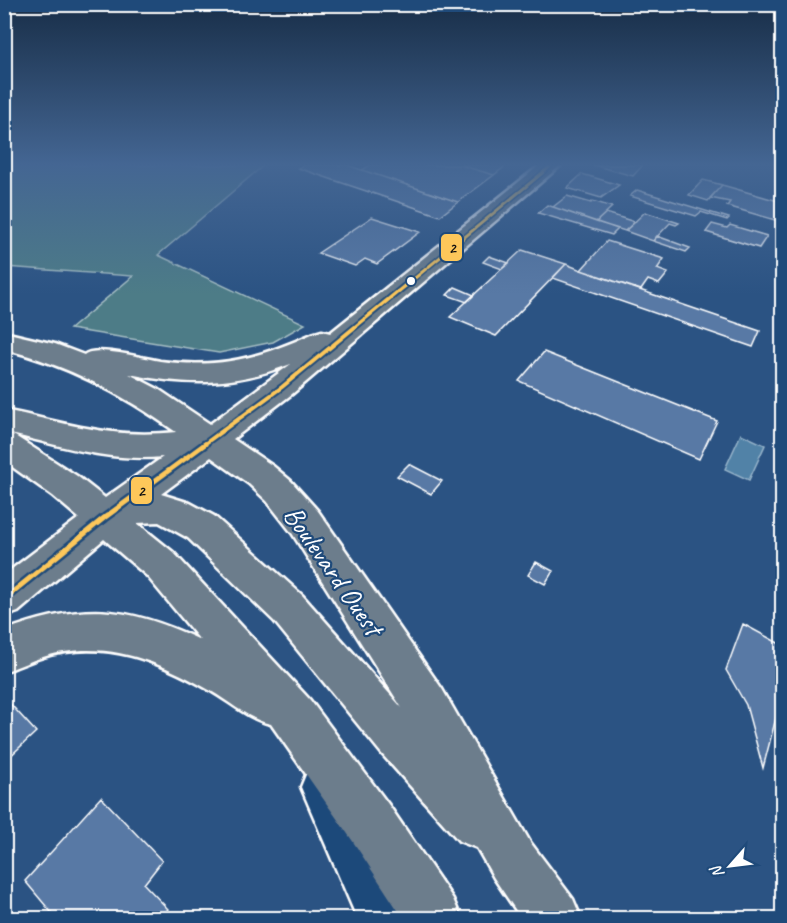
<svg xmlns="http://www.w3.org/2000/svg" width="787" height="923" font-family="Caveat,sans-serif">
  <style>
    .green { fill: #4d7c87; stroke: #a6bec3; stroke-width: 1.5 }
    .water { fill: #5182a7; stroke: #97b4ca; stroke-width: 1.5 }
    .building { fill: #5979a5; stroke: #fff; stroke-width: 1.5 }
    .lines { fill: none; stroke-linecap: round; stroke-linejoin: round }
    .minor-casing { stroke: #fff; stroke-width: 5 }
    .major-casing { stroke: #fff; stroke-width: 5 }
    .minor { fill: #1f4a7a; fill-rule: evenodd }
    .major { fill: #6c7d8c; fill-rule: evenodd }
    .bus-1-far2-casing { stroke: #1f4a7a; stroke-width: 6 }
    .bus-1-far1-casing { stroke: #1f4a7a; stroke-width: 8 }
    .bus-1-casing { stroke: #1f4a7a; stroke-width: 10 }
    .bus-1-far2 { stroke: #fdc75a; stroke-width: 3 }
    .bus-1-far1 { stroke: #fdc75a; stroke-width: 4 }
    .bus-1 { stroke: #fdc75a; stroke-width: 5 }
    .bus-dot { fill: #fff; stroke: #1f4a7a; stroke-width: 2 }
    .labels { text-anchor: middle; stroke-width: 4.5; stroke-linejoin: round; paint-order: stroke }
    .street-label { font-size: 28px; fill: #fff; stroke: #1f4a7a }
    .line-badge { stroke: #1f4a7a; stroke-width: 2 }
    .pale-badge-label { font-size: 16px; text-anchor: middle; font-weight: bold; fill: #111 }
  </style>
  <rect width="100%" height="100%" fill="#2b5383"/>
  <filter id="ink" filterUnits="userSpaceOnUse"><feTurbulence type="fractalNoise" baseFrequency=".0167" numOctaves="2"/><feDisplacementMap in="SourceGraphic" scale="12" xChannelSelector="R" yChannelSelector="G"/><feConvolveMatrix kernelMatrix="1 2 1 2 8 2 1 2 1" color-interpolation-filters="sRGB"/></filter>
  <g filter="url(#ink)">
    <path class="green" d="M 5,165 L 264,165 L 158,255 L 305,324 L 273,342 L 219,353 L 70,329 L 133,276 L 5,267 Z"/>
    <path class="water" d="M 741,434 L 765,445 L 749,480 L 725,469 Z"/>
    <path class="building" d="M 304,165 L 347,165 L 458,202 L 440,216 L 298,168 Z
      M 370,165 L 460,165 L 494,175 L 458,202 L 362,170 Z
      M 460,165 L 507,165 L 494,175 Z
      M 593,165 L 643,165 L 633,176 Z
      M 582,174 L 609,182 L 619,185 L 601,198 L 567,188 Z
      M 703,180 L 722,185 L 708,201 L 689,195 Z
      M 722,185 L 782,202 L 782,222 L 727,206 L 730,202 L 710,198 Z
      M 637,190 L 729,218 L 727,220 L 701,212 L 696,216 L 630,196 Z
      M 567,196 L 591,203 L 593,201 L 612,207 L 596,222 L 553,207 Z
      M 547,205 L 553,207 L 618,229 L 612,235 L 538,213 Z
      M 645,212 L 679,223 L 676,225 L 670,223 L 653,241 L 625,231 Z
      M 606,213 L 635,222 L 625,231 L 596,222 Z
      M 372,217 L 420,232 L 377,264 L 365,259 L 355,266 L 318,253 Z
      M 712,224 L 727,228 L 730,225 L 767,236 L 759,248 L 706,232 Z
      M 657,236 L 690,248 L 686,252 L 653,241 Z
      M 607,241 L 664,259 L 657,269 L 668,273 L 659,284 L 648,280 L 641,290 L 581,270 Z
      M 522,250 L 566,264 L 496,336 L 450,317 Z
      M 489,256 L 509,263 L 502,269 L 483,262 Z
      M 566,264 L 581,270 L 760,331 L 753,347 L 553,278 Z
      M 455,287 L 474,295 L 467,302 L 447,295 Z
      M 544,352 L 717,421 L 699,459 L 519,381 Z
      M 409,464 L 442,481 L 431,494 L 397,476 Z
      M 536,562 L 553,571 L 545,584 L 528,575 Z
      M 743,624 L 782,645 L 782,695 L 763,768 L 746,705 L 726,670 Z
      M 4,697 L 36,732 L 4,762 Z
      M 101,797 L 162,861 L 144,884 L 168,909 L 161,918 L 56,918 L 25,881 Z"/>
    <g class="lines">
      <g class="minor-casing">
        <path id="minor" d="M 325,763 L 342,770 L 411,918 L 357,918 L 301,787 L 308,770 Z"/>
      </g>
      <g class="major-casing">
        <path id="major" d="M 540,165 L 561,165 L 292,394 L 233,439 L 273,466 L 291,481 L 318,511 L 442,689 L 530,842 L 573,899 L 581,918 L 521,918 L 494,878 L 477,848 L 459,841 L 382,754 L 274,621 L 188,538 L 159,522 L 137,523 L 173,552 L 310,700 L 388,804 L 453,899 L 461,918 L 403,918 L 352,840 L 271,724 C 250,720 230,702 211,691 C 159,661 104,638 43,657 C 30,661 17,667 4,672 L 4,631 C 81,602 126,605 200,640 L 147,576 L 104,539 L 18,612 L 4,617 L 4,575 L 79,518 L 53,496 L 4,461 L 4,410 C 68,423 109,439 176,432 C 123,394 68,365 4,349 L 4,332 L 55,344 L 84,355 C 95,345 143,358 160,361 C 219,369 259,358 312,334 L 322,331 L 330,333 ZM 291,364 L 210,424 L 158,389 L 129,374 C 189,386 233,386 291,364 ZM 6,433 C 61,445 105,462 163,457 L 105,498 L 77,476 L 15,436 ZM 211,457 L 249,484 L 267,501 L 292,533 L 402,708 L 302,595 L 214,516 L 190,503 L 161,494 Z"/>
      </g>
      <use href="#minor" class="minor"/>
      <use href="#major" class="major"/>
      <g class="bus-1-far2-casing">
        <path id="bus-1-far2" d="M 404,287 L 552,165"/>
      </g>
      <g class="bus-1-far1-casing">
        <path id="bus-1-far1" d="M 203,445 L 282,387 L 406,285"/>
      </g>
      <g class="bus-1-casing">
        <path id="bus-1" d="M 4,599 L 104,518 L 205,444"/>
      </g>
      <use href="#bus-1-far2" class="bus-1-far2"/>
      <use href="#bus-1-far1" class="bus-1-far1"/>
      <use href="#bus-1" class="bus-1"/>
    </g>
  </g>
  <linearGradient id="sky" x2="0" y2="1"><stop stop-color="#182e48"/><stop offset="0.56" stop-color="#446693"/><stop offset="1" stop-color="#446693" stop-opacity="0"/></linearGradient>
  <rect width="787" height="294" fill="url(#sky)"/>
  <circle class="bus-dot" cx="411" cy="281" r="5"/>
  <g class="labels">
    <g class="street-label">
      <text transform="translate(334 570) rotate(55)" y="10">Boulevard Ouest</text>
    </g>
  </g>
  <g class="line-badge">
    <rect x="440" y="233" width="23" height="29" rx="6" fill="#fdc75a"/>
    <rect x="130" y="476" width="23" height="29" rx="6" fill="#fdc75a"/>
  </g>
  <g class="pale-badge-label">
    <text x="452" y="253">2</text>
    <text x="141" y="496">2</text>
  </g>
  <rect width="787" height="923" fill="none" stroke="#1f4a7a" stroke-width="24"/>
  <rect x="12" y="12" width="763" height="899" fill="none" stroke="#fff" stroke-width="2" filter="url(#ink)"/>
  <g transform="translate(730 866) rotate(242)" stroke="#1f4a7a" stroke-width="4.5" paint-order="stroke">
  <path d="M0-4.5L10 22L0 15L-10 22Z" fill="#ffffff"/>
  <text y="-9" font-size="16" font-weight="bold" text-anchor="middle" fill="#ffffff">N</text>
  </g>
</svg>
